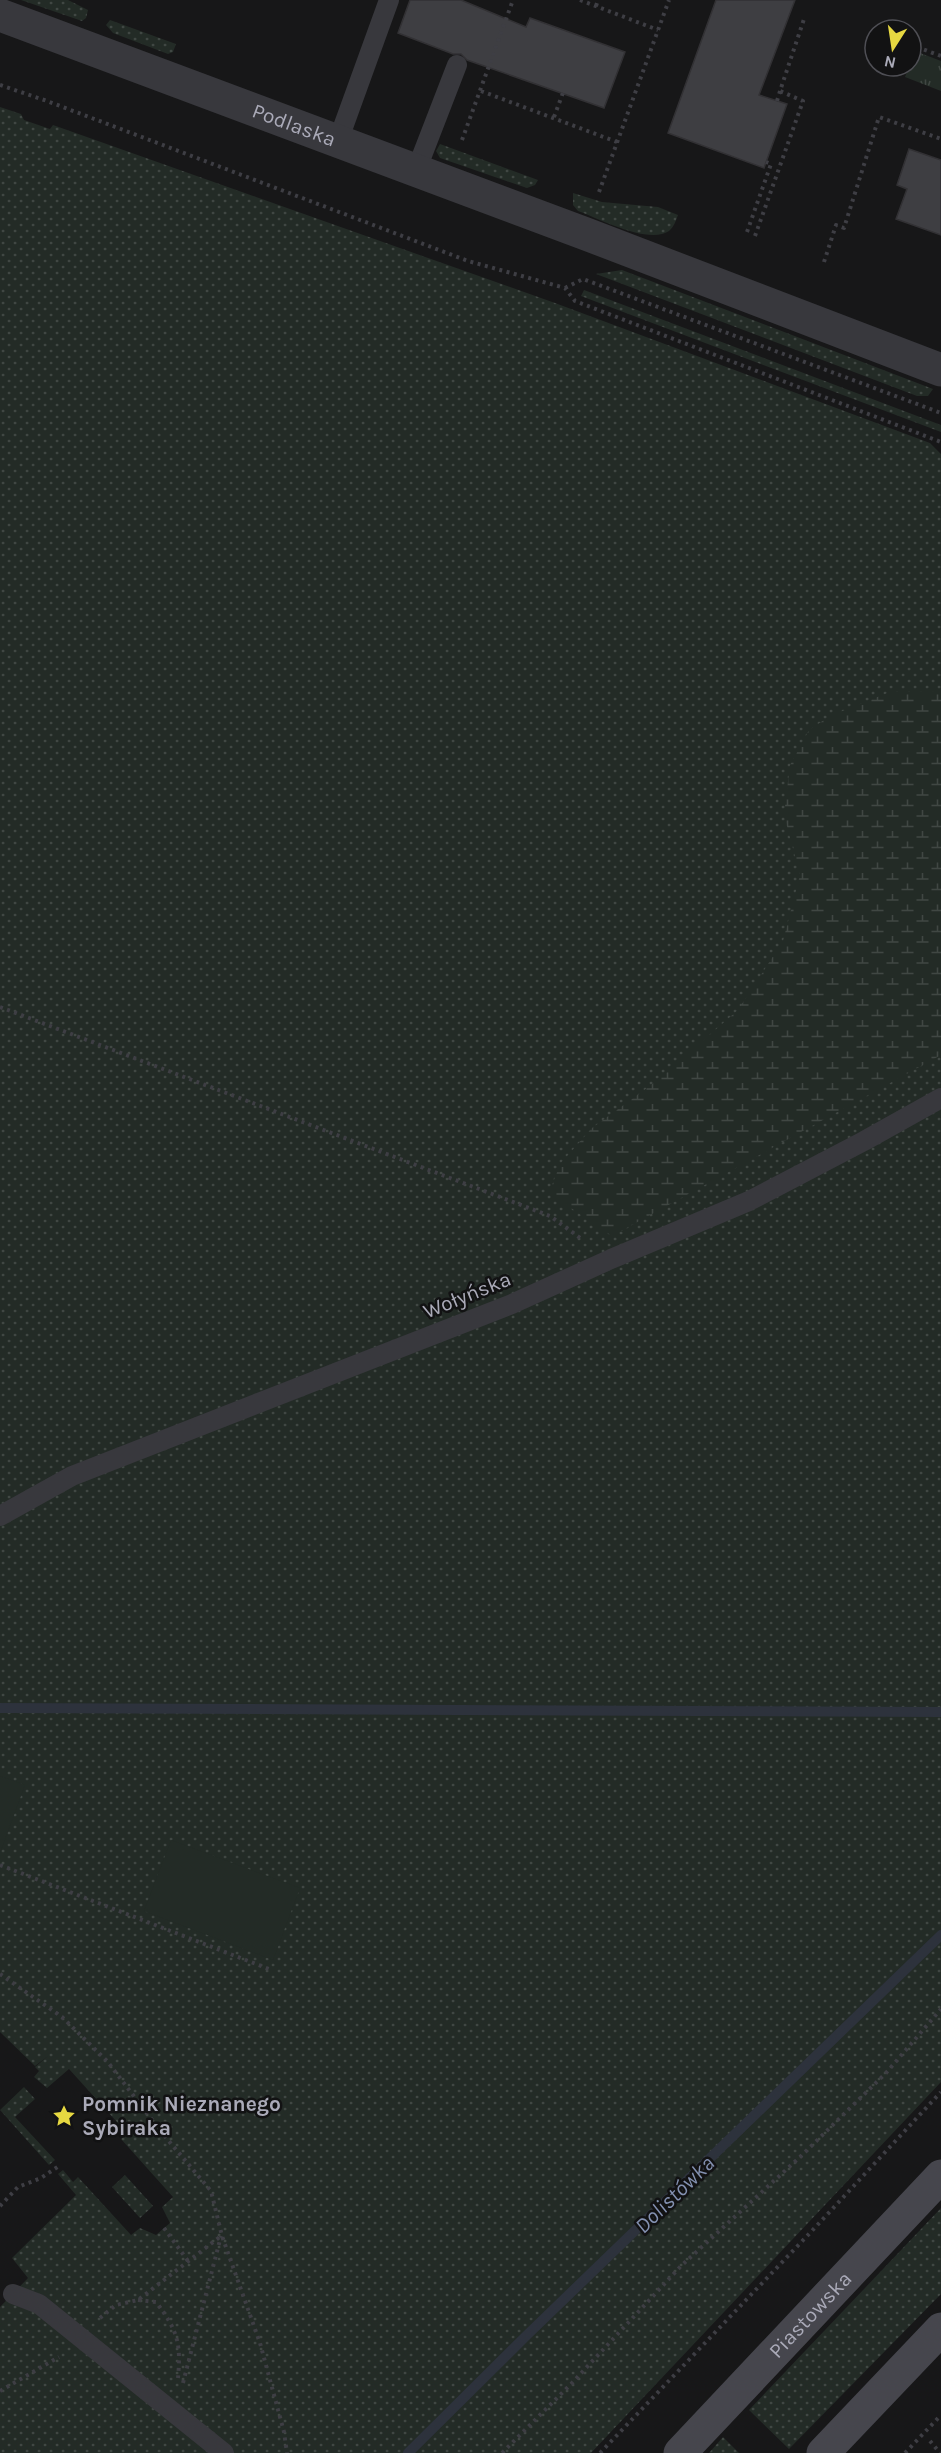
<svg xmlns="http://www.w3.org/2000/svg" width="941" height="2453" font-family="Karla,sans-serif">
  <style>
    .grass { fill: url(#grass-dots) }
    .wetland { fill: url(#wetland-marsh) }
    .park { fill: url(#park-tufts) }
    .pitch { fill: #232b26 }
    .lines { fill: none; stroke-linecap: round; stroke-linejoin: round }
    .stream { stroke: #2d323c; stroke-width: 10 }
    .building { fill: #3e3e42; stroke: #323134; stroke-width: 1.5 }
    .path { stroke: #3e3e44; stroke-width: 4; stroke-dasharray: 3 4.5; stroke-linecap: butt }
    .lane { stroke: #38383d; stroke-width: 20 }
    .street { stroke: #38383d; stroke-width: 33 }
    .secondary { stroke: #46464d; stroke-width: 33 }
    .labels { text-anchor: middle; stroke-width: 5; stroke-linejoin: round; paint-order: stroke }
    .street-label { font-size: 21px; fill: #aaaab8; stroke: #121213 }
    .poi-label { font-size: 21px; font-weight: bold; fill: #aaaab8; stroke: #121213; text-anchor: start }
    .water-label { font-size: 22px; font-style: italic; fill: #8390b0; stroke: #121213 }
  </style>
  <defs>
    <pattern id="grass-dots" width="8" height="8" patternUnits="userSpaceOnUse" patternTransform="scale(1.5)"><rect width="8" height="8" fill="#232b26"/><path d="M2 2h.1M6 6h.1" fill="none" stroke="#404743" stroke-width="1.8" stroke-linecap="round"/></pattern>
    <pattern id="wetland-marsh" width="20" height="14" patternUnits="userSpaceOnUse" patternTransform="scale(1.5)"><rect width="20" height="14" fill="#232b26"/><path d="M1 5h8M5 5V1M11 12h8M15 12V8" fill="none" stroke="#404743"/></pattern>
    <pattern id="park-tufts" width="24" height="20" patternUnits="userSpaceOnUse" patternTransform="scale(1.5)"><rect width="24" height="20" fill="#232b26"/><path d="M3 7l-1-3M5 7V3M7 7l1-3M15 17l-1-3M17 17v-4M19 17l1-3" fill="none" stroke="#404743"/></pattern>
  </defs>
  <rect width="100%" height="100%" fill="#171718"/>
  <path class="grass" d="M 21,0 L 68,0 L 88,10 L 86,18 L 82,21 Z
    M 110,20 L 176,44 L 173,52 L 168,54 L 113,33 L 106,25 Z
    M 0,107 L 21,114 L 24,120 L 50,129 L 53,125 L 555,303 L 930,443 L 941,454 L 941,2082 L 591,2453 L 0,2453 L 0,2307 L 28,2278 L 12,2258 L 76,2195 L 58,2174 L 63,2170 L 73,2182 L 78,2177 L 131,2235 L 140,2228 L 156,2235 L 170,2223 L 162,2207 L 173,2197 L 121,2139 L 127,2133 L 69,2069 L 47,2088 L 34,2077 L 39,2071 L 35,2067 L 48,2056 L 35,2066 L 0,2032 Z
    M 440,144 L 538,180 L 535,185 L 527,188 L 440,158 L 436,151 Z
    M 573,193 L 602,202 L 658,207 L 678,215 C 676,220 674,227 669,231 C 649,245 600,219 578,211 L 573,205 Z
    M 622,270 L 933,389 L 928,396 L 917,396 L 596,274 Z
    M 584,290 L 941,425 L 941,432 L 581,296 Z
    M 24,2087 L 35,2099 L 15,2117 L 55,2160 L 49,2165 L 0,2110 Z
    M 125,2175 L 153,2206 L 140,2218 L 112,2187 Z
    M 941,2208 L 941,2294 L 789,2449 L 749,2410 Z
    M 723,2437 L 739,2453 L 709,2453 Z"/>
  <path class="wetland" d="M 941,691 L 941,1055 L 612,1236 L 549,1193 L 560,1164 L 592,1128 L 658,1080 L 738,1010 L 783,941 L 800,875 L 784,815 L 790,765 L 809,730 L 830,716 L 890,692 Z"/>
  <path class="park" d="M 915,51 L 941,61 L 941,91 L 905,77 Z"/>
  <path class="pitch" d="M 0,1776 L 25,1785 L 0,1853 Z
    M 171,1840 L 300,1888 L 273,1960 L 144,1911 Z"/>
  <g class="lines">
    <path class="stream" d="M 0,1708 L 941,1712
      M 408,2453 L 527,2335 L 941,1935"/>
  </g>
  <path class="building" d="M 410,0 L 461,0 L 526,27 L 530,18 L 625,52 L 604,108 L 467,60 L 461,54 L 453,54 L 398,33 Z
    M 716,0 L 795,0 L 759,95 L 787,104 L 764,168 L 668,133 Z
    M 909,149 L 941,160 L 941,235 L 896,219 L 907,189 L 897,185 Z"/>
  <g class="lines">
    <path class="path" d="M 580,0 L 658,30
      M 596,6 L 598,0
      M 917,47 L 941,56
      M 0,85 L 47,101 L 468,261 L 565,288 L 575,301 L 941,442
      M 481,91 L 617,142
      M 777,101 L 780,91
      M 554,117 L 564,90
      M 462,140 L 513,0
      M 599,192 L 669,0
      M 747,232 L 771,164 L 766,162
      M 755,236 L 803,101 L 780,91 L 804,19
      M 824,262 L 836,225 L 844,228 L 879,117 L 941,139
      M 565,288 L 583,279 L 941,413
      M 0,1007 L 550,1216 L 583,1240
      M 0,1865 L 269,1969
      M 0,1974 L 62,2017 L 107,2061 L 162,2133 L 211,2191 L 222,2236 L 260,2343 L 284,2432 L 287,2453
      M 0,2206 L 18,2187 L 41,2178 L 59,2166
      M 164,2228 L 188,2261
      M 138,2300 L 156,2302 C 178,2331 181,2343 178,2378
      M 100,2318 L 116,2305 L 138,2300 L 221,2236
      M 183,2383 L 221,2236
      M 0,2391 L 59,2357
      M 930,2441 L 940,2453
      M 502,2453 L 573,2382 L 681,2266 L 800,2157 L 886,2073 L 941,2009
      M 600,2453 L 809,2234 L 941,2092
      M 905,2453 L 941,2415"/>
    <path class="lane" d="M 338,141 L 389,0
      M 416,171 L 457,65
      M 0,1516 L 72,1476 L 512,1304 L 611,1259 L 749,1201 L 864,1141 L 941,1098
      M 13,2294 L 39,2304 L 224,2453"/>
    <path class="street" id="s1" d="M 0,15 L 586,234 L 941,370"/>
    <g class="secondary">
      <path id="s2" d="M 680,2453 L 941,2176"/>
      <path d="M 823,2453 L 941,2329"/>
    </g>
  </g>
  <defs>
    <g id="sight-bare" transform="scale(1.8)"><path d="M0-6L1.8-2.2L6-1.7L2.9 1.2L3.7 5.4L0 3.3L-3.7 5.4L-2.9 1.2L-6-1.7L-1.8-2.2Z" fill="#e6d841" stroke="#121213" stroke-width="2.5" paint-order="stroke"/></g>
  </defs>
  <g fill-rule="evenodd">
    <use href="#sight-bare" x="64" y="2116"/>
  </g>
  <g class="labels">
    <g class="street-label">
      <text dy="7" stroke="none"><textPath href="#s1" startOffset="314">Podlaska</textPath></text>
      <text transform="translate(467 1295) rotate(-22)" y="7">Wołyńska</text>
      <text dy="7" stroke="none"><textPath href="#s2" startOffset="190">Piastowska</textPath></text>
    </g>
    <g class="poi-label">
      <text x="82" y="2111">Pomnik Nieznanego<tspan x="82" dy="24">Sybiraka</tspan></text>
    </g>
    <g class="water-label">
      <text transform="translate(674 2194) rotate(-44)" y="8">Dolistówka</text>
    </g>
  </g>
  <g transform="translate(893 48) rotate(192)"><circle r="28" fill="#121213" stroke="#4f4f55" stroke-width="1.5"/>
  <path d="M0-4.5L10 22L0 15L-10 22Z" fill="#e6d841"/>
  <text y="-9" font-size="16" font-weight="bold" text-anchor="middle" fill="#aaaab8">N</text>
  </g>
</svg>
